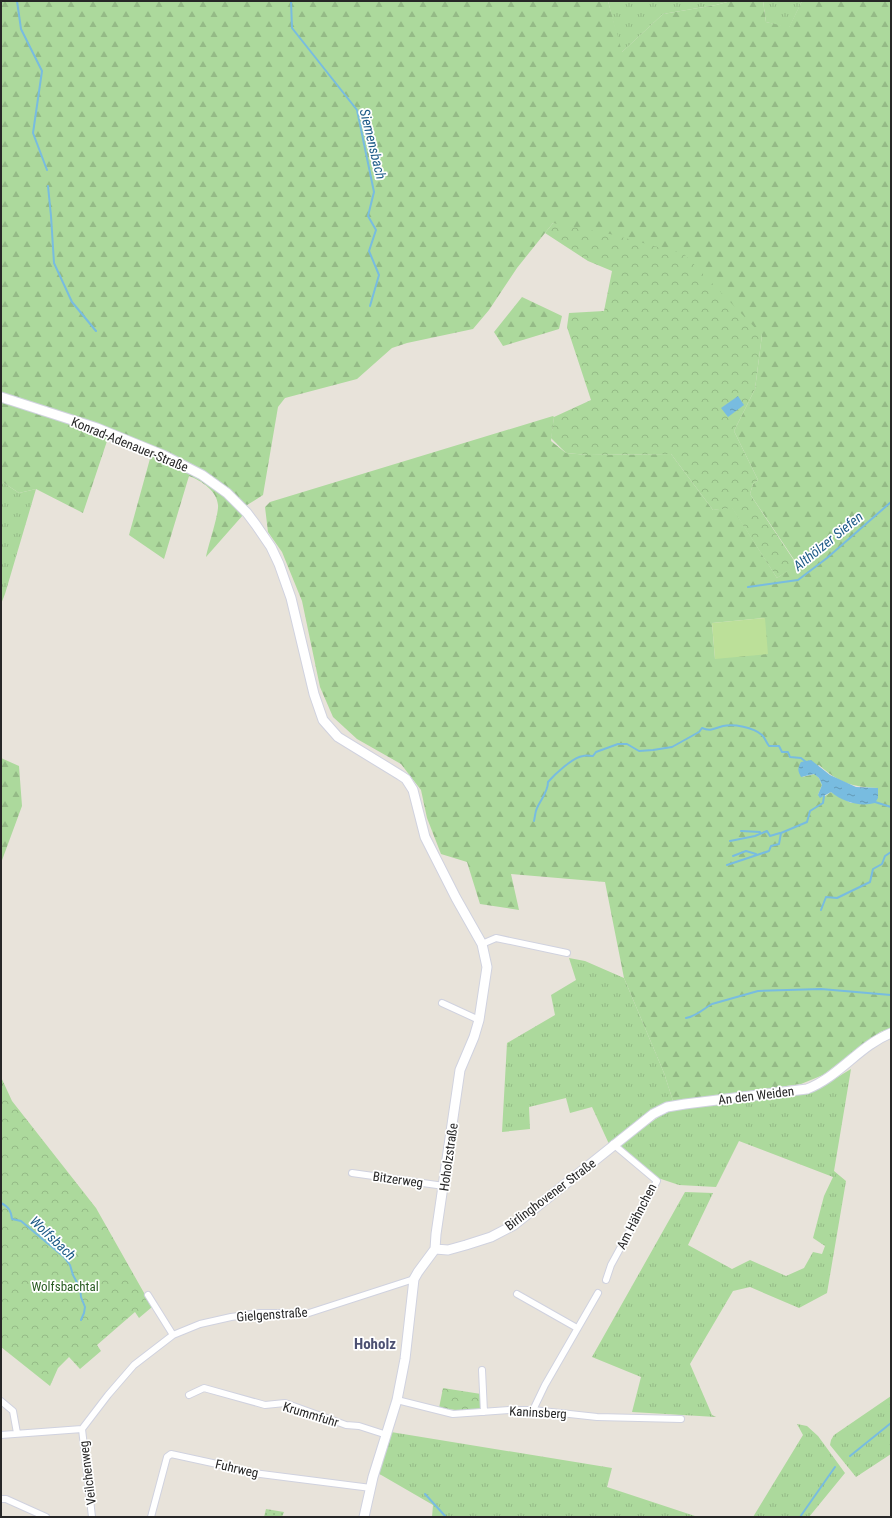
<svg xmlns="http://www.w3.org/2000/svg" width="892" height="1518" font-family="'Roboto Condensed',sans-serif">
  <style>
    .grass { fill: url(#grass-tufts) }
    .forest { fill: url(#forest-firs); fill-rule: evenodd }
    .park { fill: url(#park-crowns) }
    .garden { fill: url(#garden-dots) }
    .pitch { fill: #bce099 }
    .water { fill: url(#water-ripples) }
    .lines { fill: none; stroke-linecap: round; stroke-linejoin: round }
    .stream { stroke: #78bce0; stroke-width: 2 }
    .street-casing { stroke: #d0d2df; stroke-width: 8 }
    .secondary-casing { stroke: #d0d2df; stroke-width: 11 }
    .street { stroke: #fff; stroke-width: 6 }
    .secondary { stroke: #fff; stroke-width: 9 }
    .labels { text-anchor: middle; stroke-width: 3.5; stroke-linejoin: round; paint-order: stroke }
    .street-label { font-size: 13px; fill: #272727; stroke: #fff }
    .park-label { font-size: 13px; fill: #285b21; stroke: #fff }
    .water-label { font-size: 14px; font-style: italic; fill: #1c5a87; stroke: #fff }
    .quarter-label { font-size: 15px; font-weight: bold; fill: #4d5172; stroke: #fff }
  </style>
  <defs>
    <pattern id="grass-tufts" width="24" height="20" patternUnits="userSpaceOnUse"><rect width="24" height="20" fill="#acd99c"/><path d="M3 7l-1-3M5 7V3M7 7l1-3M15 17l-1-3M17 17v-4M19 17l1-3" fill="none" stroke="#94ba86"/></pattern>
    <pattern id="forest-firs" width="22" height="20" patternUnits="userSpaceOnUse"><rect width="22" height="20" fill="#acd99c"/><path d="M5 1l3.5 6h-7zM16 11l3.5 6h-7z" fill="#94ba86"/></pattern>
    <pattern id="park-crowns" width="20" height="18" patternUnits="userSpaceOnUse"><rect width="20" height="18" fill="#acd99c"/><path d="M2 6a3 3 0 1 1 6 0M12 15a3 3 0 1 1 6 0" fill="none" stroke="#94ba86"/></pattern>
    <pattern id="garden-dots" width="8" height="8" patternUnits="userSpaceOnUse"><rect width="8" height="8" fill="#acd99c"/><path d="M2 2h.1M6 6h.1" fill="none" stroke="#94ba86" stroke-width="1.8" stroke-linecap="round"/></pattern>
    <pattern id="water-ripples" width="26" height="14" patternUnits="userSpaceOnUse"><rect width="26" height="14" fill="#78bce0"/><path d="M2 4q2-2 4 0t4 0M15 11q2-2 4 0t4 0" fill="none" stroke="#6299b6"/></pattern>
  </defs>
  <rect width="100%" height="100%" fill="#e8e3da"/>
  <path class="grass" d="M 608,1 L 731,1 L 716,5 L 663,14 L 621,53 Z
    M 763,1 L 802,1 L 789,28 L 766,22 Z
    M 1,481 L 19,493 L 36,489 L 5,594 L 1,604 Z
    M 569,958 L 585,961 L 624,978 L 664,1073 L 673,1101 L 652,1110 L 609,1144 L 592,1107 L 570,1113 L 566,1098 L 529,1107 L 530,1129 L 502,1132 L 507,1043 L 555,1015 L 551,995 L 576,980 Z
    M 851,1069 L 834,1171 L 846,1181 L 827,1293 L 799,1308 L 750,1287 L 733,1291 L 690,1364 L 712,1415 L 716,1417 L 632,1412 L 641,1377 L 592,1357 L 685,1192 L 713,1193 L 688,1245 L 732,1269 L 750,1260 L 786,1276 L 804,1268 L 813,1252 L 822,1254 L 825,1246 L 813,1238 L 824,1196 L 833,1177 L 739,1141 L 716,1187 L 679,1185 L 658,1178 L 622,1149 L 621,1144 L 664,1113 L 676,1109 L 802,1094 L 818,1089 Z
    M 891,1396 L 891,1454 L 856,1477 L 830,1445 L 831,1440 L 834,1435 Z
    M 797,1424 L 807,1426 L 818,1436 L 845,1473 L 809,1517 L 753,1517 L 803,1435 Z
    M 391,1432 L 612,1468 L 607,1487 L 698,1517 L 432,1517 L 433,1505 L 376,1472 Z"/>
  <path class="forest" d="M 1,1 L 608,1 L 622,52 L 663,14 L 716,5 L 731,1 L 763,1 L 766,22 L 789,27 L 802,1 L 891,1 L 891,1028 L 880,1032 L 823,1075 L 801,1084 L 673,1101 L 664,1073 L 624,978 L 605,882 L 511,874 L 519,910 L 480,904 L 467,862 L 441,854 L 427,818 L 421,790 L 401,764 L 357,739 L 333,717 L 320,687 L 302,601 L 282,552 L 268,532 L 265,507 L 270,502 L 553,416 L 554,417 L 551,441 L 566,453 L 588,455 L 671,454 L 713,510 L 732,507 L 777,578 L 797,564 L 750,494 L 753,484 L 758,480 L 734,431 L 755,389 L 762,335 L 553,223 L 517,268 L 489,310 L 473,329 L 407,343 L 392,348 L 357,379 L 285,398 L 278,407 L 263,495 L 239,510 L 243,515 L 206,557 C 208,546 219,514 218,505 C 217,491 202,481 189,476 L 164,559 L 129,535 L 151,455 L 108,438 L 83,513 L 36,489 L 19,493 L 1,481 ZM 765,618 L 715,659 L 712,623 ZM 819,765 C 839,783 852,787 878,788 L 878,798 L 851,803 L 831,792 L 824,797 L 818,795 L 822,785 L 819,778 L 815,774 L 802,777 Z
    M 522,297 L 562,316 L 559,329 L 503,346 L 494,332 Z
    M 1,758 L 19,766 L 22,806 L 1,863 Z"/>
  <path class="park" d="M 553,223 L 610,234 L 684,254 L 762,335 L 755,389 L 734,431 L 758,480 L 753,484 L 750,494 L 797,565 L 777,578 L 732,508 L 713,510 L 671,454 L 588,455 L 566,453 L 551,438 L 554,417 L 591,400 L 567,327 L 569,313 L 604,311 L 612,271 L 588,261 L 545,233 Z
    M 1,1077 L 12,1101 L 96,1208 L 152,1307 L 139,1318 L 135,1312 L 97,1345 L 101,1351 L 80,1369 L 69,1357 L 58,1368 L 50,1386 L 1,1347 Z
    M 443,1388 L 481,1394 L 482,1408 L 464,1411 L 439,1408 Z"/>
  <path class="garden" d="M 266,1509 L 284,1512 L 282,1517 L 264,1517 Z"/>
  <path class="pitch" d="M 765,618 L 768,654 L 715,659 L 712,623 Z"/>
  <path class="water" d="M 738,396 L 744,405 L 728,417 L 721,408 Z
    M 811,760 L 830,775 L 856,787 L 878,788 L 878,798 L 875,803 C 860,807 843,802 831,792 L 820,798 L 818,795 L 822,785 L 819,778 L 814,774 L 801,777 C 798,771 797,769 801,762 Z"/>
  <g class="lines">
    <path class="stream" d="M 17,1 L 21,29 L 42,71 L 33,133 L 47,170
      M 291,1 L 292,28 L 357,110 L 374,192 L 368,216 L 376,230 L 369,251 L 379,275 L 370,306
      M 48,186 L 51,216 L 54,263 L 72,302 L 96,331
      M 748,587 L 798,580 L 827,558 L 891,502
      M 875,802 L 891,807
      M 534,821 C 535,817 535,812 537,808 C 541,799 548,792 548,782 C 554,775 573,757 583,756 C 586,755 590,756 593,756 L 596,752 L 618,744 L 627,744 L 639,751 L 653,750 L 672,747 L 699,732 L 702,728 C 711,732 715,728 723,726 C 734,724 753,727 762,735 C 765,738 766,742 769,746 L 779,746 L 782,752 L 788,752 L 790,757 L 801,758 L 806,762
      M 741,831 L 760,832
      M 730,841 L 755,836 L 767,831 L 770,836 L 780,833
      M 733,856 L 746,851 L 756,854
      M 727,865 L 769,851 L 771,846 L 779,844 L 781,833 L 807,822 L 810,811 L 823,803 L 824,796
      M 821,910 L 826,897 L 837,898 L 870,882 L 873,869 L 882,864 L 885,856 L 891,852
      M 686,1018 C 697,1016 703,1009 712,1004 L 758,991 L 821,989 L 891,995
      M 1,1203 C 9,1207 11,1211 12,1219 L 21,1221 L 64,1257 L 70,1265 L 73,1275 L 80,1288 L 81,1297 L 85,1307 L 84,1313 L 81,1320
      M 850,1456 L 891,1423
      M 425,1494 L 446,1517
      M 800,1517 L 835,1467"/>
    <g class="street-casing">
      <path id="street" d="M 482,944 L 496,938 L 567,953
        M 442,1003 L 479,1020
        M 352,1173 L 444,1186
        M 606,1280 L 611,1265 L 657,1181 L 613,1144
        M 517,1294 L 577,1328
        M 148,1295 L 173,1335
        M 482,1370 L 484,1412
        M 189,1395 L 204,1388 L 265,1405 L 285,1403 L 346,1425 L 359,1426 L 387,1435
        M 397,1400 L 453,1414 L 509,1410 L 533,1410 L 597,1417 L 681,1419
        M 1,1401 L 13,1411 L 17,1433
        M 533,1410 L 545,1385 L 598,1293
        M 82,1429 L 92,1517
        M 1,1435 L 82,1429 L 108,1395 L 134,1365 L 173,1335 L 200,1324 L 231,1317 L 260,1313 L 309,1313 L 414,1279
        M 1,1499 L 6,1499 L 46,1517
        M 151,1517 L 167,1457 L 171,1454 L 217,1464 L 245,1472 L 371,1488"/>
    </g>
    <g class="secondary-casing">
      <path id="secondary" d="M 1,397 L 97,428 L 163,455 L 202,475 L 227,493 L 247,513 L 256,525 L 271,547 L 279,564 L 291,598 L 314,694 L 323,720 L 338,737 L 400,775 L 406,779 L 413,790 L 425,837 L 456,898 L 482,944 L 487,967 L 479,1020 L 474,1037 L 460,1070 L 436,1234 L 435,1249 L 418,1272 L 414,1279 L 405,1359 L 397,1400 L 373,1477 L 364,1517
        M 435,1249 L 448,1250 L 466,1245 L 491,1237 L 514,1225 L 653,1114 L 667,1107 L 685,1104 L 807,1089 C 840,1076 859,1046 891,1033"/>
    </g>
    <use href="#street" class="street"/>
    <use href="#secondary" class="secondary"/>
  </g>
  <g class="labels">
    <g class="street-label">
      <text transform="translate(130 444) rotate(22)" y="5">Konrad-Adenauer-Straße</text>
      <text transform="translate(756 1095) rotate(-7)" y="5">An den Weiden</text>
      <text transform="translate(448 1157) rotate(-82)" y="5">Hoholzstraße</text>
      <text transform="translate(398 1179) rotate(8)" y="5">Bitzerweg</text>
      <text transform="translate(550 1194) rotate(-37)" y="5">Birlinghovener Straße</text>
      <text transform="translate(636 1216) rotate(-63)" y="5">Am Hähnchen</text>
      <text transform="translate(272 1314) rotate(-4)" y="5">Gielgenstraße</text>
      <text transform="translate(538 1412) rotate(3)" y="5">Kaninsberg</text>
      <text transform="translate(311 1414) rotate(17)" y="5">Krummfuhr</text>
      <text transform="translate(237 1468) rotate(13)" y="5">Fuhrweg</text>
      <text transform="translate(87 1473) rotate(-97)" y="5">Veilchenweg</text>
    </g>
    <g class="park-label">
      <text x="65" y="1291">Wolfsbachtal</text>
    </g>
    <g class="water-label">
      <text transform="translate(373 144) rotate(76)" y="5">Siemensbach</text>
      <text transform="translate(828 541) rotate(-39)" y="5">Althölzer Siefen</text>
      <text transform="translate(53 1238) rotate(43)" y="5">Wolfsbach</text>
    </g>
    <g class="quarter-label">
      <text x="375" y="1349">Hoholz</text>
    </g>
  </g>
  <rect width="892" height="1518" fill="none" stroke="#272727" stroke-width="4"/>
</svg>
